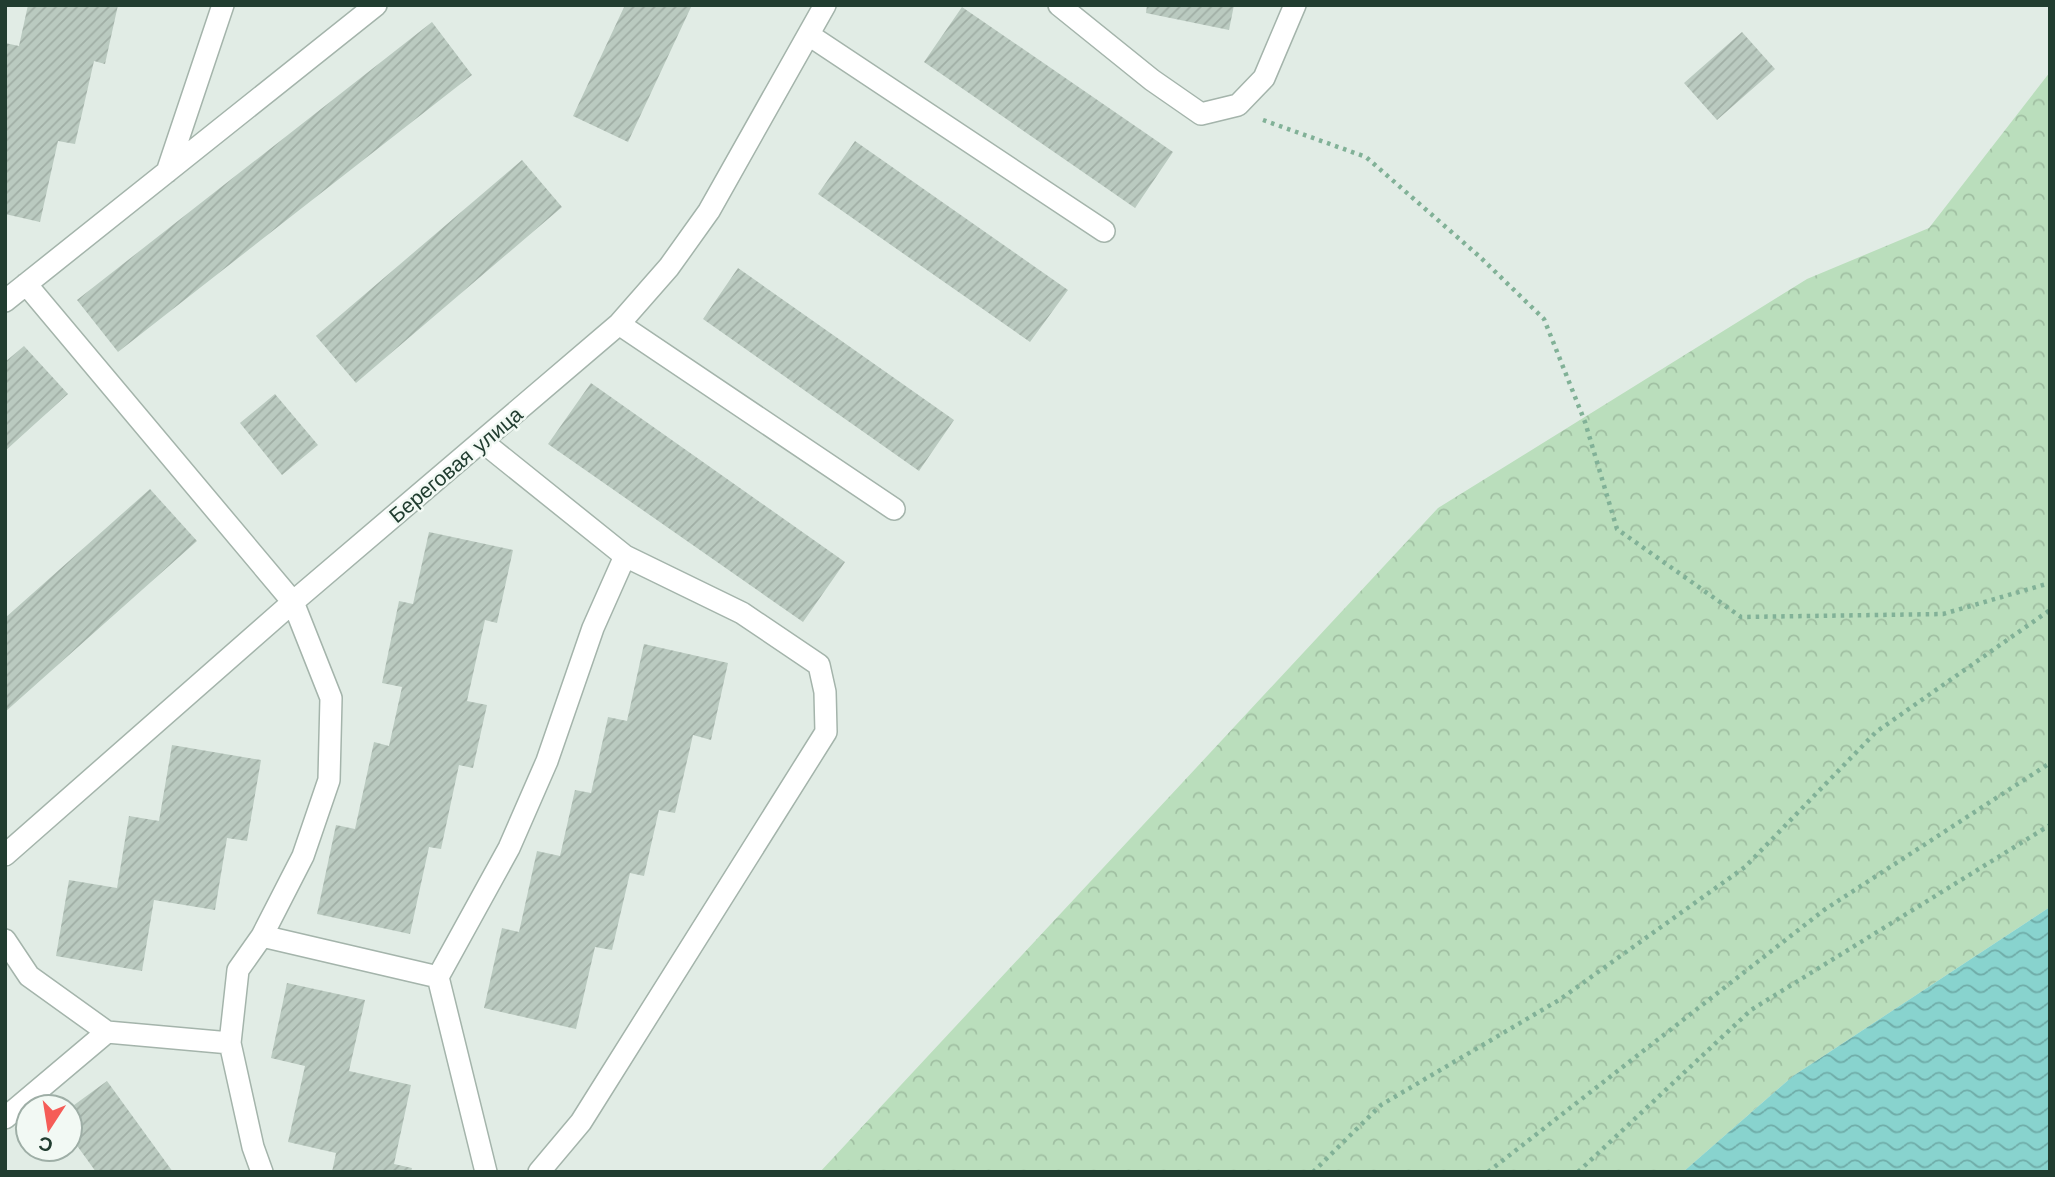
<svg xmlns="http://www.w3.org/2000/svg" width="2055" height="1177" font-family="'Work Sans',sans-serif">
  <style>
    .forest { fill: url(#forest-crowns) }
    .water { fill: url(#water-waves) }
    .building { fill: url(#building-hatch) }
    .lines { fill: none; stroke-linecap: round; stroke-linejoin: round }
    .minor-casing { stroke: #a4b4ab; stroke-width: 24 }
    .path { stroke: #81b197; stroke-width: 4.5; stroke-dasharray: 3.5 5; stroke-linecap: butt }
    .minor { stroke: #fff; stroke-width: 21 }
    .labels { text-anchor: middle; stroke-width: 5; stroke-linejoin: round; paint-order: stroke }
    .street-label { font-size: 21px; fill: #213d30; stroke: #f2f9f4 }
  </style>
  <defs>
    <pattern id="forest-crowns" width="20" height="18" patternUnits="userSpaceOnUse" patternTransform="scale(1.75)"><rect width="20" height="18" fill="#badebc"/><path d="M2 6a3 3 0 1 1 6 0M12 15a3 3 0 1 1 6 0" fill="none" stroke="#a0bfa2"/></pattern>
    <pattern id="water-waves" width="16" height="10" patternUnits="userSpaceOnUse" patternTransform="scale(1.75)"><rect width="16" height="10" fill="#88d3ce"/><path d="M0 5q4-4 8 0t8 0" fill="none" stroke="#6faca8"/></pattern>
    <pattern id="building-hatch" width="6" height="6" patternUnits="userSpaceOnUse" patternTransform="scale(1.75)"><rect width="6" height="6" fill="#bacac0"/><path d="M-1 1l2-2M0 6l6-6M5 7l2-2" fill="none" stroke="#a0aea5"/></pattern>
  </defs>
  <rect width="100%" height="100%" fill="#e1ece5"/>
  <path class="forest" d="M 2050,72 L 2050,907 L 1793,1076 L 1683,1172 L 820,1172 L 1438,508 L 1807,279 L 1929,228 Z"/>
  <path class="water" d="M 2050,907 L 2050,1172 L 1683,1172 L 1793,1076 Z"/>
  <path class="building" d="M 28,5 L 118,5 L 105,64 L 94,61 L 75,144 L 58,141 L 40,222 L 5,214 L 5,43 L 19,46 Z
    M 625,5 L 692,5 L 628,142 L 573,116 Z
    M 1147,5 L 1234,5 L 1229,30 L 1146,13 Z
    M 962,7 L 1173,152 L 1135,208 L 924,62 Z
    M 432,22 L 472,75 L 118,352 L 77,300 Z
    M 1742,32 L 1775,69 L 1717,120 L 1684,83 Z
    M 855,141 L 1068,290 L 1030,342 L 818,194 Z
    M 522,160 L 562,207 L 356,383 L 316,336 Z
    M 738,268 L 954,420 L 919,471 L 703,319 Z
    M 24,346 L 68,394 L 5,451 L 5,362 Z
    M 591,383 L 845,562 L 803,622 L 548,444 Z
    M 275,394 L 318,445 L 282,475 L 240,423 Z
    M 150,489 L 197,541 L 5,712 L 5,618 Z
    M 429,532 L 513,550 L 497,623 L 485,620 L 467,701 L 487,705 L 473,768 L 459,765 L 441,849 L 429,847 L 410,934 L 317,914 L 336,825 L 355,829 L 374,742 L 389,746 L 402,687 L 382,683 L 399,601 L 413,604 Z
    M 644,644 L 728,663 L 711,740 L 693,735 L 675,813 L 659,810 L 644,876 L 630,873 L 612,950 L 595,947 L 576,1029 L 484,1008 L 502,928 L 519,932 L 537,851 L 560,856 L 575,790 L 591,793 L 608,717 L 627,721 Z
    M 172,745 L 261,760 L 247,841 L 227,838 L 215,910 L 154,900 L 142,971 L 56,956 L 69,880 L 117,888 L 129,816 L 159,821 Z
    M 287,983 L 365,1000 L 349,1071 L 411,1085 L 394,1164 L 412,1168 L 411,1172 L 332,1172 L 336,1153 L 288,1142 L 305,1066 L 271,1058 Z
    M 107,1081 L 173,1172 L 96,1172 L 70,1136 L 70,1108 Z"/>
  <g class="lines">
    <g class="minor-casing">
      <path id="minor" d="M 1059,5 L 1152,80 L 1201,114 L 1238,105 L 1264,78 L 1295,5
        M 809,35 L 1104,231
        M 167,172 L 223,5
        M 26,284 L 293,602 L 331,698 L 329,780 L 303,856 L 262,936
        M 5,301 L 376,5
        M 619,324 L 894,509
        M 483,442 L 625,556 L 742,613 L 819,665 L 825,692 L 826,732 L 581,1122 L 539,1172
        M 5,855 L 293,602 L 619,324 L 669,267 L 709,211 L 825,5
        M 5,940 L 29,976 L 107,1032 L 230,1043 L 253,1147 L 262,1172
        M 438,977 L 509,848 L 547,761 L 593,628 L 625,556
        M 230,1043 L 238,970 L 262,936 L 438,977 L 486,1172
        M 5,1118 L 107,1032"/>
    </g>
    <path class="path" d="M 1263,120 L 1366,157 L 1480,257 L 1544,319 L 1585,422 L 1617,529 L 1741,617 L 1943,614 L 2050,583
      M 1313,1172 L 1381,1105 L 1559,1000 L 1745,867 L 1876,732 L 2050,610
      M 1488,1172 L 1824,910 L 2050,763
      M 1578,1172 L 1751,1010 L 2050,825"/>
    <use href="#minor" class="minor"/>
  </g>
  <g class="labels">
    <g class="street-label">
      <text transform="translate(456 465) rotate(-40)" y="7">Береговая улица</text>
    </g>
  </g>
  <rect width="2055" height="1177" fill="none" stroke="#213d30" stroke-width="14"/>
  <g transform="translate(49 1128) rotate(192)"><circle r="33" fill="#f2f9f4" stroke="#9eaea6" stroke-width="2"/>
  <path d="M0-5L12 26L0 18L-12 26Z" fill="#f55c57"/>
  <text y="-10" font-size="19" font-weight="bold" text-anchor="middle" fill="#213d30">С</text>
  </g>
</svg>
